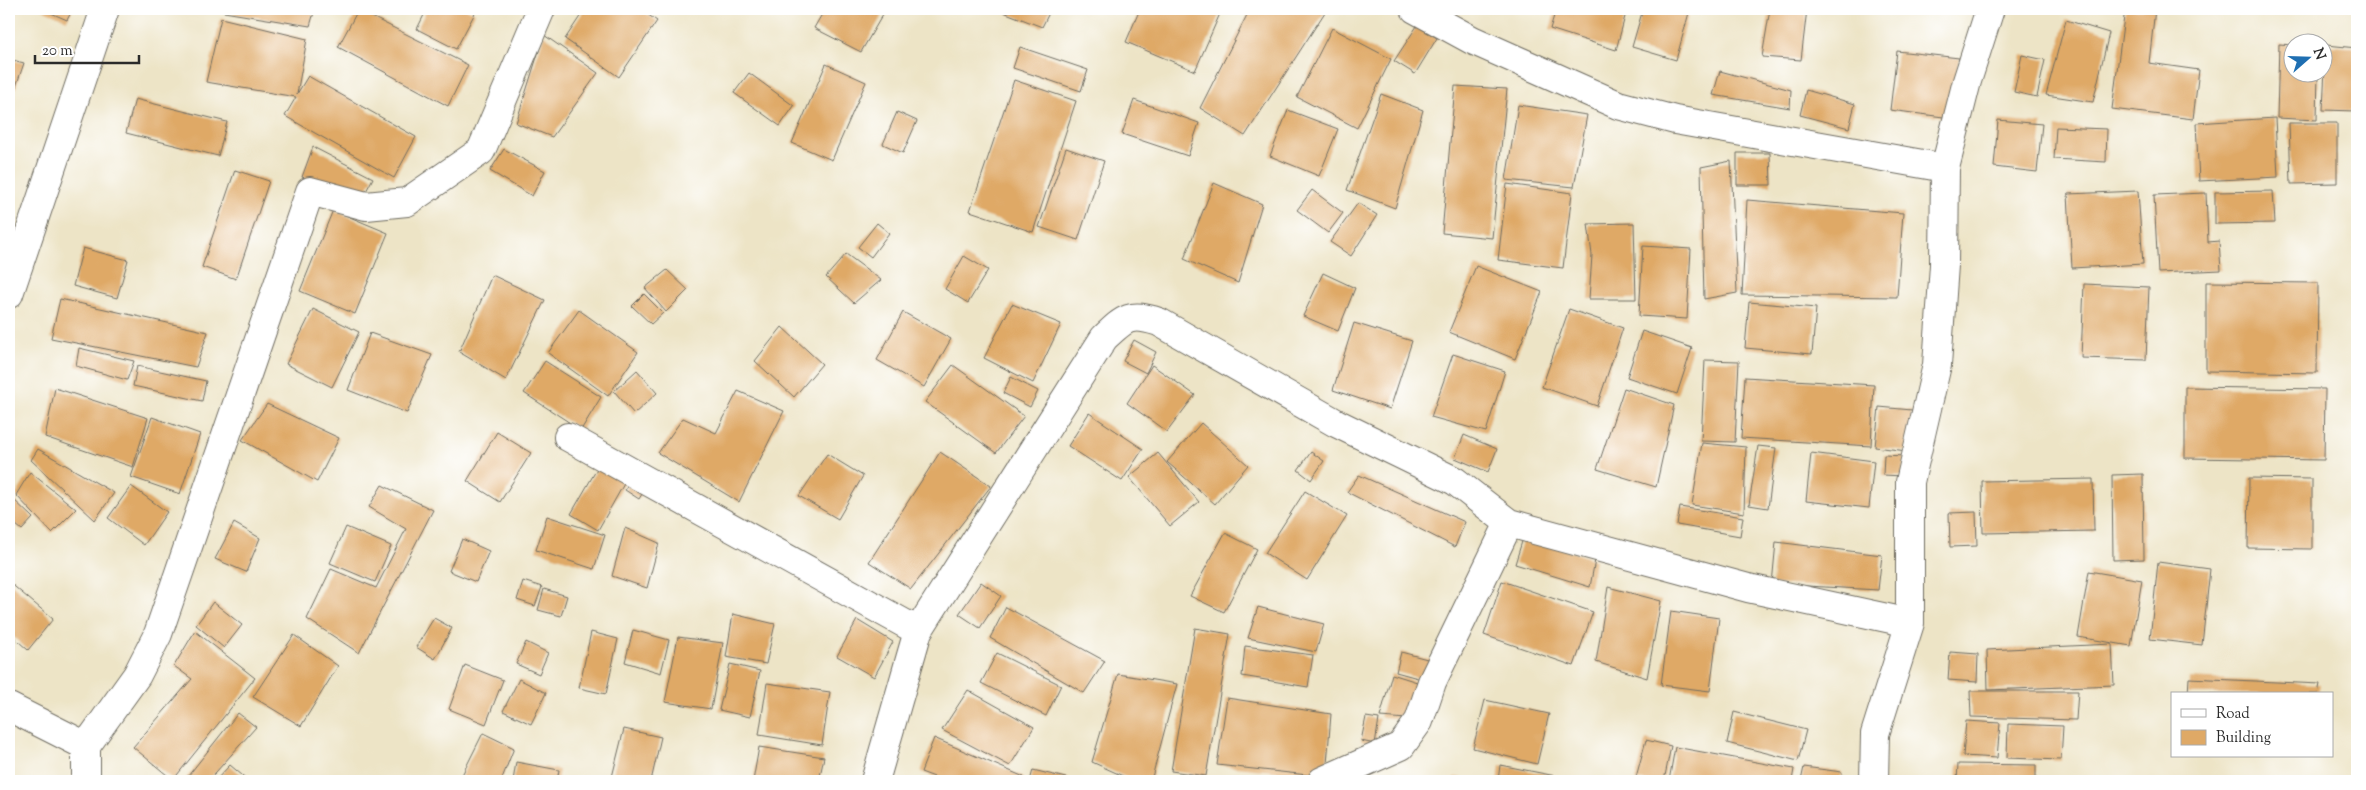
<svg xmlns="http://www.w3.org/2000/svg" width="2366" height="790" font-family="'Sorts Mill Goudy',serif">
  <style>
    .building { fill: #dfa966 }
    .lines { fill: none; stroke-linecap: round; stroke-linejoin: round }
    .minor-casing { stroke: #6f6c61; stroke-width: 30 }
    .minor { stroke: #fff; stroke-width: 28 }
  </style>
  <rect width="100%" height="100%" fill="#fff"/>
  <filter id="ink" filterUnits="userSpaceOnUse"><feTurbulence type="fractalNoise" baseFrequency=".02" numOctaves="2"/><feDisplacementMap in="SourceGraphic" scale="10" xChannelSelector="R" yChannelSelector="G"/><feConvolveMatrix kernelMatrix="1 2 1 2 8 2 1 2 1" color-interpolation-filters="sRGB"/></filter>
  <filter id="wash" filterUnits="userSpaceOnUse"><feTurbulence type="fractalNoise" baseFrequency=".0096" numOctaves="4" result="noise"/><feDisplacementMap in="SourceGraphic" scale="20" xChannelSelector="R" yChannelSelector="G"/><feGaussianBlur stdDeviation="1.12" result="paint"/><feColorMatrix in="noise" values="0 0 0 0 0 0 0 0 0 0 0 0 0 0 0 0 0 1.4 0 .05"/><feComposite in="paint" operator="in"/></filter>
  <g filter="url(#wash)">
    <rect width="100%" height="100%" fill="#ede4c6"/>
    <g id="blocks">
      <path class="building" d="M 42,9 L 73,9 L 67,20 Z
        M 225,9 L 315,9 L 310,26 L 224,12 Z
        M 427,9 L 467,9 L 475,13 L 456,49 L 417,29 Z
        M 585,9 L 640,9 L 657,21 L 619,77 L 565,39 Z
        M 825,9 L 886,9 L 861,52 L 814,28 Z
        M 1002,9 L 1051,9 L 1042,27 L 1001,11 Z
        M 1140,9 L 1222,9 L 1195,71 L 1126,42 Z
        M 1250,9 L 1327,9 L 1245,136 L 1200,108 Z
        M 1556,9 L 1627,9 L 1616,50 L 1550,29 Z
        M 1643,9 L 1690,9 L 1676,60 L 1632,47 Z
        M 1770,9 L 1807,9 L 1801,60 L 1762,57 Z
        M 2125,9 L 2155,9 L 2149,63 L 2199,70 L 2193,119 L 2112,109 Z
        M 358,10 L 468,65 L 448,106 L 338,47 Z
        M 221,18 L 307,39 L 297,94 L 308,76 L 416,137 L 394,178 L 285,116 L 296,97 L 206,82 Z
        M 2066,20 L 2109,33 L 2093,102 L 2046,95 Z
        M 1417,26 L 1437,38 L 1415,74 L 1394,61 Z
        M 1332,28 L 1391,59 L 1357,128 L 1297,97 Z
        M 544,35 L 598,73 L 552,137 L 516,123 Z
        M 2279,44 L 2294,45 L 2294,72 L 2318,72 L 2317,120 L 2277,118 Z
        M 2326,45 L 2357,48 L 2357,111 L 2323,110 Z
        M 1020,47 L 1088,70 L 1081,91 L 1013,68 Z
        M 1897,51 L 1959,58 L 1951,118 L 1890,110 Z
        M 2022,55 L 2045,60 L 2037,97 L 2014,92 Z
        M 9,59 L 24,63 L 9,107 Z
        M 826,64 L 866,82 L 832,160 L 792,143 Z
        M 1720,71 L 1791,90 L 1790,108 L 1713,95 Z
        M 749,73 L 794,106 L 780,126 L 734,93 Z
        M 1014,80 L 1076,101 L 1033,232 L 970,211 Z
        M 1455,86 L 1507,89 L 1492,238 L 1442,233 Z
        M 1806,90 L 1855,104 L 1849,128 L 1800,115 Z
        M 1381,94 L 1423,110 L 1395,208 L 1347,190 Z
        M 135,99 L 227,122 L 218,156 L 126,133 Z
        M 1134,100 L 1199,123 L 1188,156 L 1122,134 Z
        M 1518,105 L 1587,115 L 1574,187 L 1506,180 Z
        M 1288,110 L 1338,129 L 1319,176 L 1270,156 Z
        M 897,112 L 917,121 L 903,153 L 883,144 Z
        M 2275,118 L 2278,177 L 2199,181 L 2196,123 Z
        M 1998,120 L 2042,124 L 2037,172 L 1994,167 Z
        M 2289,123 L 2337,123 L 2337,183 L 2291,184 Z
        M 2056,127 L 2107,129 L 2106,162 L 2054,159 Z
        M 313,147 L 373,178 L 362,199 L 302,177 Z
        M 1066,148 L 1104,161 L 1078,240 L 1039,227 Z
        M 504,149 L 545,171 L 532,196 L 490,171 Z
        M 1737,153 L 1770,153 L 1771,185 L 1737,185 Z
        M 1731,161 L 1737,293 L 1704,299 L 1701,167 Z
        M 235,170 L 269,181 L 236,279 L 202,267 Z
        M 1214,183 L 1262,204 L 1238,283 L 1184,259 Z
        M 1507,184 L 1572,193 L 1563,268 L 1498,260 Z
        M 1312,190 L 1343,213 L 1328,233 L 1297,210 Z
        M 2138,191 L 2143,264 L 2072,268 L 2068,194 Z
        M 2273,191 L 2275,223 L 2215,224 L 2215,192 Z
        M 2206,193 L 2208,242 L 2219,241 L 2221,270 L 2158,273 L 2154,195 Z
        M 1747,200 L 1903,213 L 1897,297 L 1742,295 Z
        M 1358,203 L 1377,215 L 1351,256 L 1330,242 Z
        M 333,210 L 388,233 L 355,314 L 300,291 Z
        M 877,223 L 889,233 L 871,257 L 858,247 Z
        M 1634,223 L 1636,299 L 1589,299 L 1592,255 L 1588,224 Z
        M 1643,246 L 1691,249 L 1687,319 L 1639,316 Z
        M 83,248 L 128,260 L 117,298 L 73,286 Z
        M 846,254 L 881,280 L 854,303 L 826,277 Z
        M 964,256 L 988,270 L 968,303 L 945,289 Z
        M 1476,266 L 1542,292 L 1515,359 L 1449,332 Z
        M 667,270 L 688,290 L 666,312 L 645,288 Z
        M 1323,273 L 1355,288 L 1338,331 L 1303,316 Z
        M 492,275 L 545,300 L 506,380 L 459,352 Z
        M 2206,282 L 2318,283 L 2317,373 L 2206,371 Z
        M 2084,284 L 2149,287 L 2146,360 L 2081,358 Z
        M 644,294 L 663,313 L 651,324 L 632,306 Z
        M 60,299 L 208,332 L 196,367 L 51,338 Z
        M 1749,302 L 1816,308 L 1812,354 L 1745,348 Z
        M 1012,304 L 1061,324 L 1033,383 L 984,358 Z
        M 313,309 L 359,332 L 332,387 L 286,364 Z
        M 1569,309 L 1623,328 L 1597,406 L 1542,387 Z
        M 579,310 L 638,352 L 608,396 L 548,353 Z
        M 903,312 L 951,339 L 924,387 L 877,360 Z
        M 1354,323 L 1412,341 L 1390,409 L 1333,390 Z
        M 782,327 L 822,364 L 794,397 L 755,361 Z
        M 1642,331 L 1692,348 L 1677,394 L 1627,377 Z
        M 370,333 L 432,355 L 407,413 L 348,390 Z
        M 1134,340 L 1156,352 L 1146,373 L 1123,361 Z
        M 79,348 L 134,361 L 127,380 L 76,366 Z
        M 1453,354 L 1505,371 L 1486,432 L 1431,417 Z
        M 1705,360 L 1739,361 L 1735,442 L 1701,441 Z
        M 545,361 L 601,397 L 581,430 L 524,393 Z
        M 953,365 L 1024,416 L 996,453 L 925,402 Z
        M 1152,365 L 1195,395 L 1167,432 L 1127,403 Z
        M 137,366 L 206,381 L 202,401 L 133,386 Z
        M 637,370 L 657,393 L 634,414 L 614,391 Z
        M 1011,377 L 1038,391 L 1030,407 L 1003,393 Z
        M 1745,377 L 1874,385 L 1871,446 L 1741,438 Z
        M 2185,387 L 2325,389 L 2324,460 L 2185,458 Z
        M 55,388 L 148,418 L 133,467 L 45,437 Z
        M 1624,388 L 1674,405 L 1656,487 L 1597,469 Z
        M 738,391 L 784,411 L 739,502 L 658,453 L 683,418 L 716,433 Z
        M 267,404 L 339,438 L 317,482 L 242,440 Z
        M 1879,407 L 1912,410 L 1907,451 L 1875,447 Z
        M 1089,413 L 1143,449 L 1122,481 L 1068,446 Z
        M 152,417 L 200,434 L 180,494 L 131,477 Z
        M 1201,423 L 1248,465 L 1215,504 L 1167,462 Z
        M 497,432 L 531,453 L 500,502 L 467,481 Z
        M 1464,435 L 1497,449 L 1488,472 L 1455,458 Z
        M 1702,443 L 1746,447 L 1744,513 L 1692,505 Z
        M 1758,446 L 1776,448 L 1768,508 L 1749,505 Z
        M 38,449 L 114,493 L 95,520 L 31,460 Z
        M 940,452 L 991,486 L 911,589 L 869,562 Z
        M 1311,452 L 1324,461 L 1311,480 L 1298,470 Z
        M 1158,453 L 1199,502 L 1170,526 L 1129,477 Z
        M 1811,453 L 1874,461 L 1869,508 L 1806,501 Z
        M 827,454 L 863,476 L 838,519 L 799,496 Z
        M 1884,455 L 1904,456 L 1903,476 L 1883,475 Z
        M 598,467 L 625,482 L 598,530 L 571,514 Z
        M 30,472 L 76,509 L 52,533 L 16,495 Z
        M 2143,474 L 2144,559 L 2113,560 L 2112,475 Z
        M 1359,475 L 1465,522 L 1455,547 L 1347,492 Z
        M 634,476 L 648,484 L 639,499 L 625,490 Z
        M 2249,478 L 2312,479 L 2312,549 L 2248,548 Z
        M 2093,479 L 2094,531 L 1983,533 L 1982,481 Z
        M 382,485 L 433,510 L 359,653 L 307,619 L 331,569 L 376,588 L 406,529 L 369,507 Z
        M 131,486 L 167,512 L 144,545 L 108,518 Z
        M 1305,491 L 1347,516 L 1307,580 L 1265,553 Z
        M 11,497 L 33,518 L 22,530 L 9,519 L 9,500 Z
        M 1680,507 L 1743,517 L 1740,536 L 1677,525 Z
        M 1976,512 L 1977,546 L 1950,547 L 1949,513 Z
        M 547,516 L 605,535 L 594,569 L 536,550 Z
        M 234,523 L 260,538 L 246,572 L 215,559 Z
        M 346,527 L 391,546 L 375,582 L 330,563 Z
        M 625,528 L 659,543 L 647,588 L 612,576 Z
        M 1225,533 L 1257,549 L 1224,612 L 1190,596 Z
        M 1524,535 L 1595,560 L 1590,587 L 1515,564 Z
        M 462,539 L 489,551 L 476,582 L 449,571 Z
        M 1776,542 L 1882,555 L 1878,590 L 1772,584 Z
        M 2158,562 L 2210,569 L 2202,645 L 2150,639 Z
        M 2089,571 L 2142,580 L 2131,646 L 2078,637 Z
        M 523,581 L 542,587 L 535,606 L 517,600 Z
        M 1502,581 L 1593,612 L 1574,666 L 1484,635 Z
        M 9,582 L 53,619 L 28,650 L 9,633 Z
        M 981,582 L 1001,596 L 980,628 L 959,614 Z
        M 1608,587 L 1661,601 L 1647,678 L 1596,662 Z
        M 544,589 L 567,596 L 561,616 L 538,610 Z
        M 213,602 L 242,625 L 224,648 L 196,625 Z
        M 1006,607 L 1105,661 L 1084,693 L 990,638 Z
        M 1258,607 L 1324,624 L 1316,652 L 1248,638 Z
        M 1671,611 L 1719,618 L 1710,691 L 1661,685 Z
        M 733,614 L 775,624 L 766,664 L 726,657 Z
        M 434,618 L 452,628 L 435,659 L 416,647 Z
        M 857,620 L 893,642 L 874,677 L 837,656 Z
        M 1195,628 L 1230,634 L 1206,776 L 1171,771 Z
        M 633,630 L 669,640 L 661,673 L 625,662 Z
        M 195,631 L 255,678 L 173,780 L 133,747 L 192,679 L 174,666 Z
        M 591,632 L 618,639 L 606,694 L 579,688 Z
        M 294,635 L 338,666 L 301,726 L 253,697 Z
        M 678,637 L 723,643 L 711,709 L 665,702 Z
        M 526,642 L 548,653 L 539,674 L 516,664 Z
        M 2112,644 L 2114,685 L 1988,690 L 1987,650 Z
        M 1245,646 L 1313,655 L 1308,687 L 1242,676 Z
        M 1401,652 L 1431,660 L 1425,680 L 1396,672 Z
        M 1950,652 L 1978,654 L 1977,682 L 1948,680 Z
        M 997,653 L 1061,685 L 1046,716 L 981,683 Z
        M 730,664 L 760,671 L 750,717 L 719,710 Z
        M 465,665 L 503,680 L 486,724 L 449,709 Z
        M 1118,674 L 1177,684 L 1151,781 L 1134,781 L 1092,762 Z
        M 1392,674 L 1417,682 L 1407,719 L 1380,717 Z
        M 2189,678 L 2320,684 L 2318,694 L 2188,694 Z
        M 519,679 L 546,693 L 531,724 L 503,711 Z
        M 767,683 L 830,692 L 822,745 L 759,735 Z
        M 968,690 L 1034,727 L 1010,766 L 942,730 Z
        M 1970,691 L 2078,691 L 2076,720 L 1971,717 Z
        M 1227,698 L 1331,714 L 1326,777 L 1217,765 Z
        M 1485,700 L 1549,714 L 1537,764 L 1473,748 Z
        M 1734,712 L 1806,730 L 1798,761 L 1727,743 Z
        M 238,713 L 256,727 L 208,781 L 184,781 Z
        M 1366,717 L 1379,719 L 1375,744 L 1361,741 Z
        M 1966,721 L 2000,723 L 1997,758 L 1963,756 Z
        M 2008,724 L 2063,726 L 2061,760 L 2007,758 Z
        M 624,729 L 661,737 L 651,781 L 611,781 Z
        M 483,733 L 514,748 L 501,781 L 467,781 L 461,777 Z
        M 934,738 L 1024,777 L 1023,781 L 945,781 L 921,772 Z
        M 1646,740 L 1671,746 L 1664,781 L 1635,781 Z
        M 759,747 L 824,757 L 819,781 L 753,781 Z
        M 1675,747 L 1794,769 L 1792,781 L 1669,781 Z
        M 516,762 L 559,770 L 557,781 L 513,781 Z
        M 1958,764 L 2036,765 L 2036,781 L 1957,781 Z
        M 230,765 L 249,781 L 215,781 Z
        M 1500,765 L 1576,780 L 1576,781 L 1498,781 Z
        M 1804,767 L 1842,772 L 1841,781 L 1801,781 Z
        M 1033,770 L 1070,779 L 1069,781 L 1030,781 Z
        M 1454,777 L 1476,780 L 1476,781 L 1453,781 Z"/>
    </g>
  </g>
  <g filter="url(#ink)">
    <use href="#blocks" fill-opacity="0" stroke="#6f6c61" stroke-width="1"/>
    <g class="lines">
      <g class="minor-casing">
        <path id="minor" d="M 1415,9 L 1472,40 L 1618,105 L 1675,120 L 1945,168
          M 9,294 L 105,9
          M 568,437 L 918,631
          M 9,707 L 86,746 L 86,781
          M 86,746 L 137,675 L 158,634 L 310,191 L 366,206 L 407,202 L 481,151 L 541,9
          M 875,781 L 918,631 L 1104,338 C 1126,317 1130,313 1159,322 L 1336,423 L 1455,481 L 1509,523 L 1748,588 L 1910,623
          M 1322,781 L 1401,746 L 1419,721 L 1432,682 L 1509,523
          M 1874,781 L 1875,734 L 1910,623 L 1910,482 L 1937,365 L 1944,265 L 1945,168 L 1967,81 L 1990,9"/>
      </g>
      <use href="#minor" class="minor"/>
    </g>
  </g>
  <rect width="2366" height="790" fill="none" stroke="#fff" stroke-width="30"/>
  <rect x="2171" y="692" width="162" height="65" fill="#ffffff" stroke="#aaaaaa"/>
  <rect x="2181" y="709" width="25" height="8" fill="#ffffff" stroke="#aaaaaa"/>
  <text x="2216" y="718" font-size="15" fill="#2b2b2b">Road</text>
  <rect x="2181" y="730" width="25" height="15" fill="#dfa966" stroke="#aaaaaa"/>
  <text x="2216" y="742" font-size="15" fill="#2b2b2b">Building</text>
  <g transform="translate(2308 58) rotate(70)"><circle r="24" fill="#ffffff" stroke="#aaaaaa"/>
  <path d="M0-4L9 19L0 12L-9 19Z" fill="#1f6fb2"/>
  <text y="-8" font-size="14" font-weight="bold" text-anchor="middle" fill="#2b2b2b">N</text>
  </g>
  <path d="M35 55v8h104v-8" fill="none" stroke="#2b2b2b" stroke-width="2.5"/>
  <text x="42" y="55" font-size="15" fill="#2b2b2b" stroke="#ffffff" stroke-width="4" paint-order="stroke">20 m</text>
</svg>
